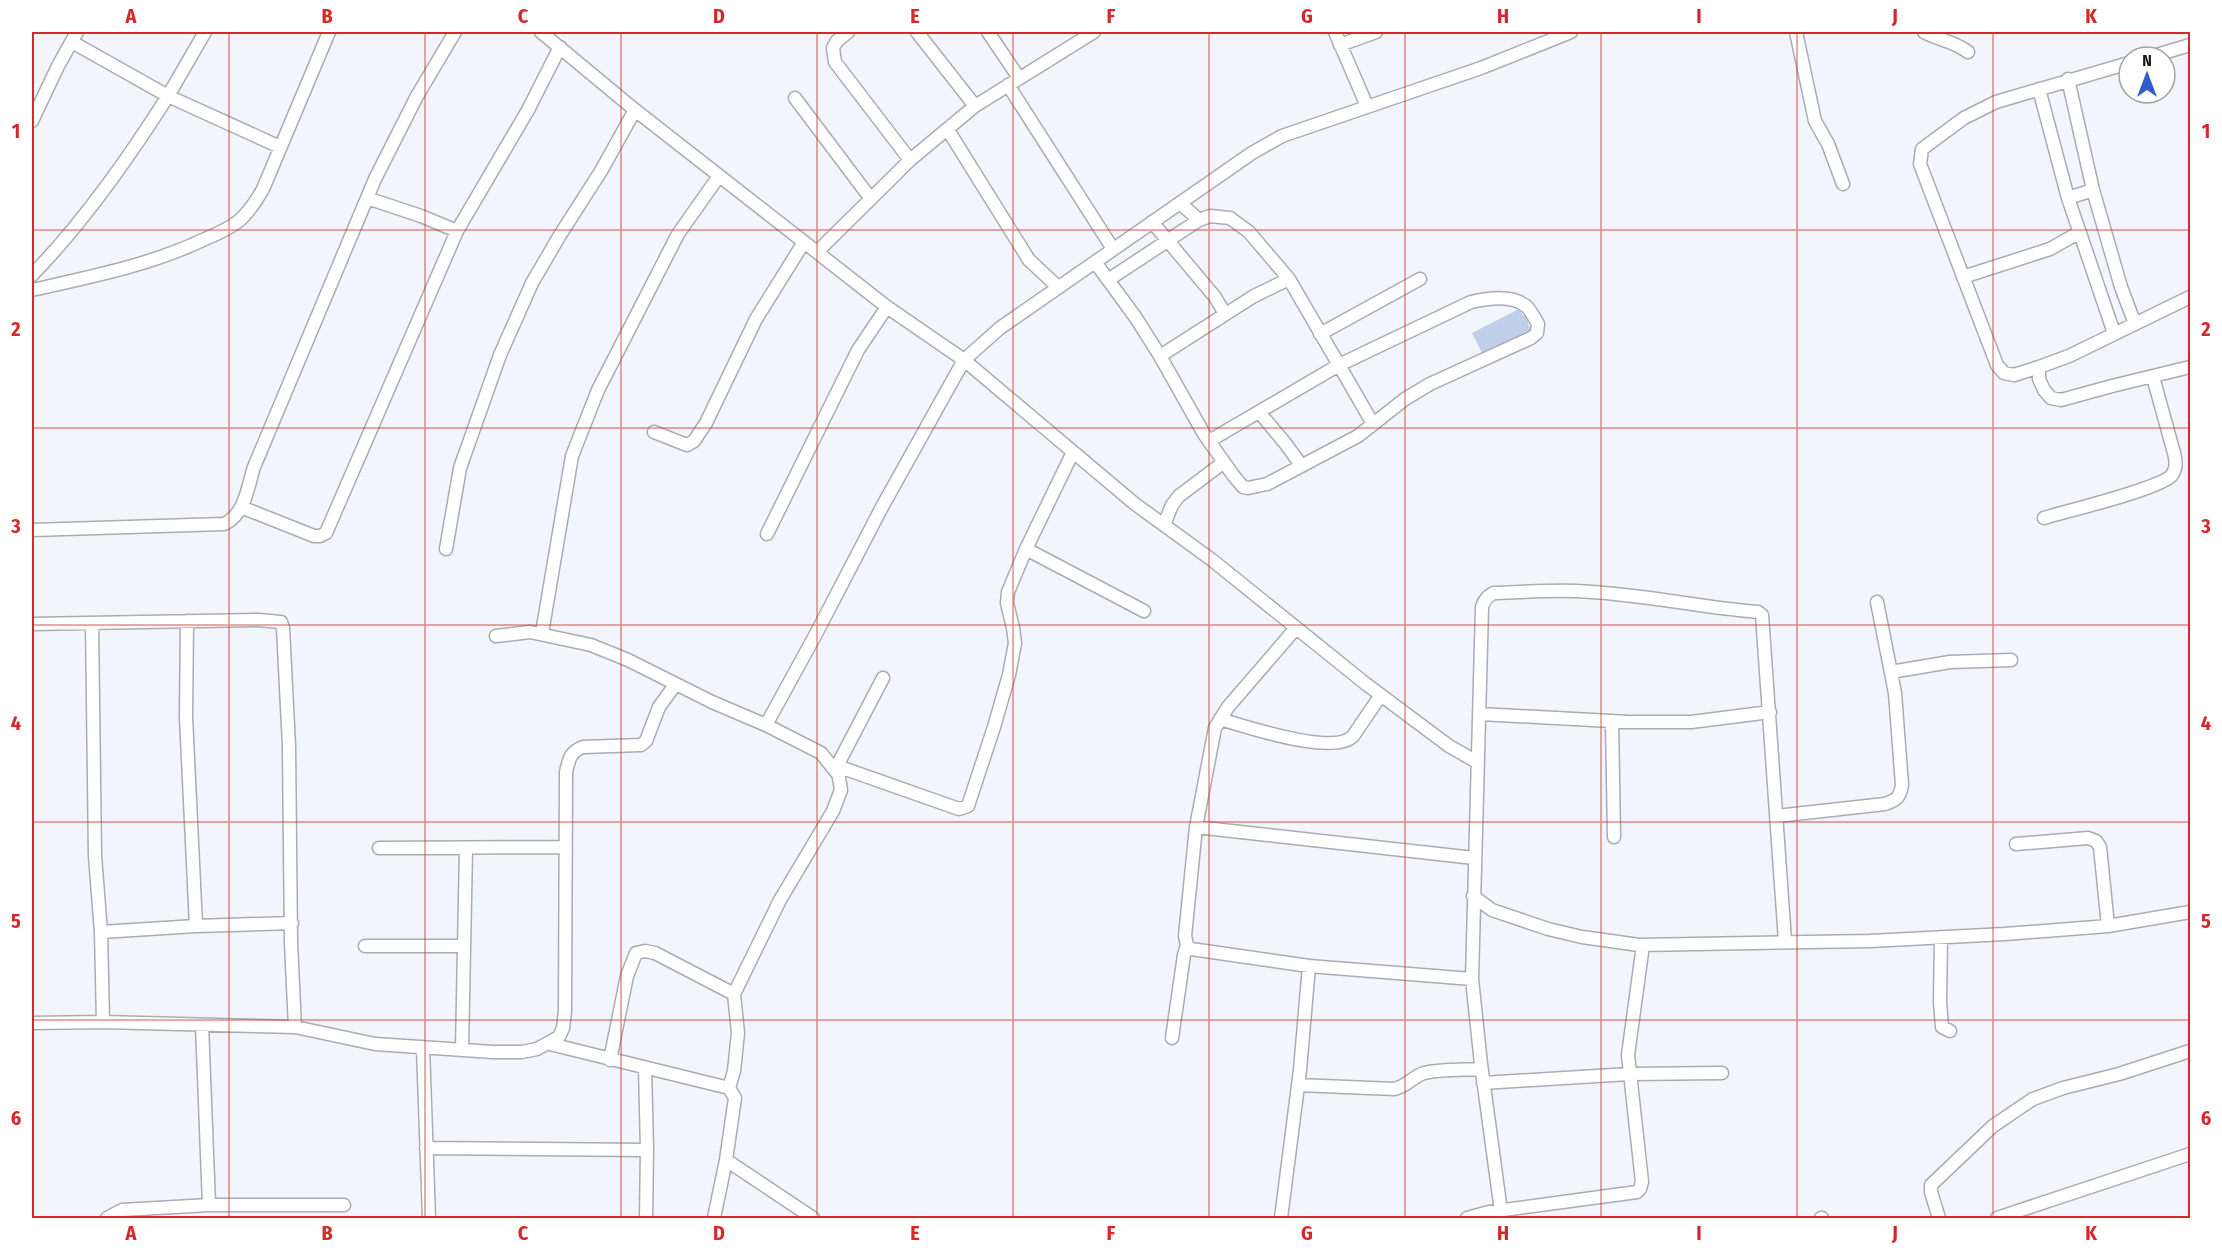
<svg xmlns="http://www.w3.org/2000/svg" width="2222" height="1250" font-family="'Fira Sans Condensed',sans-serif">
  <style>
    .green { fill: #c1ceea }
    .lines { fill: none; stroke-linecap: round; stroke-linejoin: round }
    .minor-casing { stroke: #a9acb2; stroke-width: 15 }
    .minor { stroke: #fff; stroke-width: 12 }
    .grid { fill: none; stroke: #d62828; stroke-width: 1.5; stroke-opacity: 0.55 }
    .neatline { fill: none; stroke: #d62828; stroke-width: 2 }
    .grid-label { font-size: 20px; text-anchor: middle; font-weight: bold; fill: #d62828 }
  </style>
  <rect width="100%" height="100%" fill="#f2f5fc"/>
  <path class="green" d="M 1519,309 L 1523,316 L 1527,313 L 1531,318 L 1528,323 L 1531,331 L 1483,355 L 1472,333 Z"/>
  <g class="lines">
    <g class="minor-casing">
      <path id="minor" d="M 205,32 L 168,96 L 280,147
        M 541,32 L 635,110 L 804,242 L 887,307 L 964,360 L 1135,504 L 1212,560 L 1366,684 L 1449,746 L 1477,762
        M 848,32 L 837,41 L 833,48 L 835,62 L 910,160
        M 917,32 L 975,106
        M 988,32 L 1019,78
        M 1335,32 L 1367,106
        M 1796,32 L 1815,121 L 1828,144 L 1843,184
        M 1924,32 C 1938,40 1954,41 1968,52
        M 1340,45 L 1376,32
        M 2150,57 L 2190,45
        M 2129,63 L 1996,102 L 1964,118 L 1922,149 L 1920,164 L 1997,365 L 2004,373 L 2014,375 L 2039,367 L 2069,356 L 2190,297
        M 2068,79 L 2093,190 L 2121,287 L 2135,324
        M 1008,85 L 1113,249
        M 2039,89 L 2068,198 L 2114,333
        M 795,98 L 871,199
        M 32,121 L 58,66 L 77,32
        M 948,130 L 1029,260 L 1058,287
        M 367,198 L 421,216 L 457,231
        M 2068,198 L 2093,190
        M 1152,222 L 1215,297 L 1225,314
        M 817,252 L 910,160 L 975,106 L 1094,32
        M 1095,262 L 1136,318 L 1160,356 L 1204,434 L 1233,475 L 1243,487 L 1248,488 L 1267,484 L 1358,436 L 1405,399 L 1430,384 L 1531,338 L 1537,333 L 1538,324 C 1535,319 1531,311 1527,307 C 1513,294 1488,298 1471,302 L 1339,365 L 1289,279 L 1249,232 L 1230,218 L 1210,216 L 1199,220 L 1180,203
        M 32,275 C 84,222 128,159 168,96 L 72,42
        M 1963,277 L 2050,249 L 2080,232
        M 1108,280 L 1199,220
        M 32,290 C 90,277 151,265 205,239 C 217,234 231,228 241,219 C 250,210 257,200 263,189 L 329,32
        M 1320,334 L 1420,279
        M 1160,356 L 1254,296 L 1289,279
        M 2039,367 L 2039,379 L 2044,390 L 2051,398 L 2061,400 L 2112,386 L 2190,367
        M 1259,412 L 1285,443 L 1301,465
        M 654,432 L 687,445 L 694,441 L 706,423 L 756,319 L 804,242
        M 1209,441 L 1339,365 L 1373,424
        M 241,507 L 314,536 L 320,536 L 326,533 L 457,231 L 528,110 L 560,47
        M 2044,518 C 2067,511 2160,489 2172,475 C 2177,468 2176,461 2174,453 L 2153,377
        M 1164,525 L 1172,505 L 1179,496 L 1224,462
        M 32,530 L 224,524 C 245,515 248,486 254,467 L 375,179 L 417,96 L 455,32
        M 767,534 L 858,350 L 887,307
        M 446,549 L 460,468 L 500,355 L 532,283 L 560,235 L 601,171 L 635,110
        M 1026,549 L 1144,611
        M 187,621 L 186,717 L 196,926
        M 92,623 L 95,856 L 101,932 L 103,1022
        M 32,624 L 258,620 L 281,622 L 283,628 L 289,746 L 291,943 L 295,1027
        M 542,633 L 572,456 L 598,390 L 678,234 L 719,176
        M 496,636 L 530,632 L 591,645 L 628,660 L 712,702 L 766,725 L 821,753 L 837,773
        M 1891,672 L 1950,662 L 2011,660
        M 1480,714 L 1629,722 L 1691,722 L 1770,712
        M 1220,719 C 1246,727 1335,756 1353,736 L 1381,695
        M 1612,721 L 1614,837
        M 766,725 L 817,632 L 882,507 L 964,360 L 1000,328 L 1252,153 L 1282,136 L 1481,68 L 1571,32
        M 837,766 L 959,809 L 968,806 L 994,727 L 1009,675 L 1015,643 L 1013,628 L 1007,603 L 1008,592 L 1026,549 L 1073,452
        M 1777,816 L 1885,804 C 1897,800 1900,797 1902,785 L 1895,693 L 1877,602
        M 1196,827 L 1474,858
        M 2016,844 L 2088,838 L 2096,841 L 2100,847 L 2108,926
        M 379,848 L 565,847
        M 1473,896 L 1492,910 L 1548,929 L 1582,937 L 1639,945 L 1870,941 L 2005,934 L 2108,926 L 2190,912
        M 101,932 L 196,926 L 292,923
        M 1941,937 L 1940,1002 L 1942,1027 L 1950,1031
        M 1187,945 L 1191,949 L 1309,966 L 1472,979
        M 365,946 L 464,946
        M 32,1023 L 103,1022 L 295,1027 L 375,1044 L 493,1052 L 522,1052 L 537,1049 L 559,1037 L 563,1028 L 565,1011 L 566,772 C 569,759 570,752 583,747 L 641,745 L 646,741 L 659,707 L 675,685
        M 202,1025 L 209,1205
        M 1172,1038 L 1184,955 L 1187,945 L 1185,936 L 1196,827 L 1215,728 L 1228,707 L 1296,628
        M 550,1044 L 729,1088 L 735,1098 L 726,1160 L 813,1218
        M 423,1047 L 429,1218
        M 462,1050 L 466,848
        M 610,1060 L 627,976 L 636,953 L 645,951 L 655,953 L 734,994
        M 645,1068 L 647,1150 L 646,1218
        M 1483,1083 L 1629,1074 L 1722,1073
        M 1298,1085 L 1394,1089 C 1406,1087 1412,1077 1424,1073 C 1441,1069 1463,1070 1481,1069
        M 729,1088 L 734,1071 L 738,1033 L 734,994 L 780,900 L 833,811 L 841,790 L 837,766 L 883,678
        M 426,1148 L 647,1150
        M 1501,1211 L 1481,1064 L 1472,979 L 1482,607 C 1484,600 1487,596 1494,593 C 1521,592 1549,590 1576,591 C 1636,593 1698,607 1758,612 L 1762,615 L 1785,941
        M 107,1218 L 122,1210 L 209,1205 L 344,1205
        M 714,1218 L 726,1160
        M 1281,1218 L 1300,1070 L 1309,966
        M 1467,1218 L 1489,1212 L 1637,1192 L 1640,1189 L 1642,1182 L 1628,1055 L 1643,945
        M 1821,1218 L 1822,1218
        M 1939,1218 L 1931,1192 L 1931,1185 L 1993,1126 L 2033,1099 L 2063,1088 L 2119,1074 L 2190,1051
        M 1997,1218 L 2190,1154"/>
    </g>
    <use href="#minor" class="minor"/>
  </g>
  <path class="grid" d="M 229,32 L 229,1218M 425,32 L 425,1218M 621,32 L 621,1218M 817,32 L 817,1218M 1013,32 L 1013,1218M 1209,32 L 1209,1218M 1405,32 L 1405,1218M 1601,32 L 1601,1218M 1797,32 L 1797,1218M 1993,32 L 1993,1218M 32,230 L 2190,230M 32,428 L 2190,428M 32,625 L 2190,625M 32,822 L 2190,822M 32,1020 L 2190,1020"/>
  <rect width="2222" height="1250" fill="none" stroke="#ffffff" stroke-width="66"/>
  <g transform="translate(2147 75)"><circle r="28" fill="#ffffff" stroke="#a3a3a4" stroke-width="1.5"/>
  <path d="M0-4.5L10 22L0 15L-10 22Z" fill="#325dcd"/>
  <text y="-9" font-size="16" font-weight="bold" text-anchor="middle" fill="#18191b">N</text>
  </g>
  <rect x="33" y="33" width="2156" height="1184" class="neatline"/>
  <g class="grid-label">
    <text x="131" y="23">A</text>
    <text x="327" y="23">B</text>
    <text x="523" y="23">C</text>
    <text x="719" y="23">D</text>
    <text x="915" y="23">E</text>
    <text x="1111" y="23">F</text>
    <text x="1307" y="23">G</text>
    <text x="1503" y="23">H</text>
    <text x="1699" y="23">I</text>
    <text x="1895" y="23">J</text>
    <text x="2091" y="23">K</text>
    <text x="16" y="138">1</text>
    <text x="2206" y="138">1</text>
    <text x="16" y="336">2</text>
    <text x="2206" y="336">2</text>
    <text x="16" y="533">3</text>
    <text x="2206" y="533">3</text>
    <text x="16" y="730">4</text>
    <text x="2206" y="730">4</text>
    <text x="16" y="928">5</text>
    <text x="2206" y="928">5</text>
    <text x="16" y="1125">6</text>
    <text x="2206" y="1125">6</text>
    <text x="131" y="1240">A</text>
    <text x="327" y="1240">B</text>
    <text x="523" y="1240">C</text>
    <text x="719" y="1240">D</text>
    <text x="915" y="1240">E</text>
    <text x="1111" y="1240">F</text>
    <text x="1307" y="1240">G</text>
    <text x="1503" y="1240">H</text>
    <text x="1699" y="1240">I</text>
    <text x="1895" y="1240">J</text>
    <text x="2091" y="1240">K</text>
  </g>
</svg>
